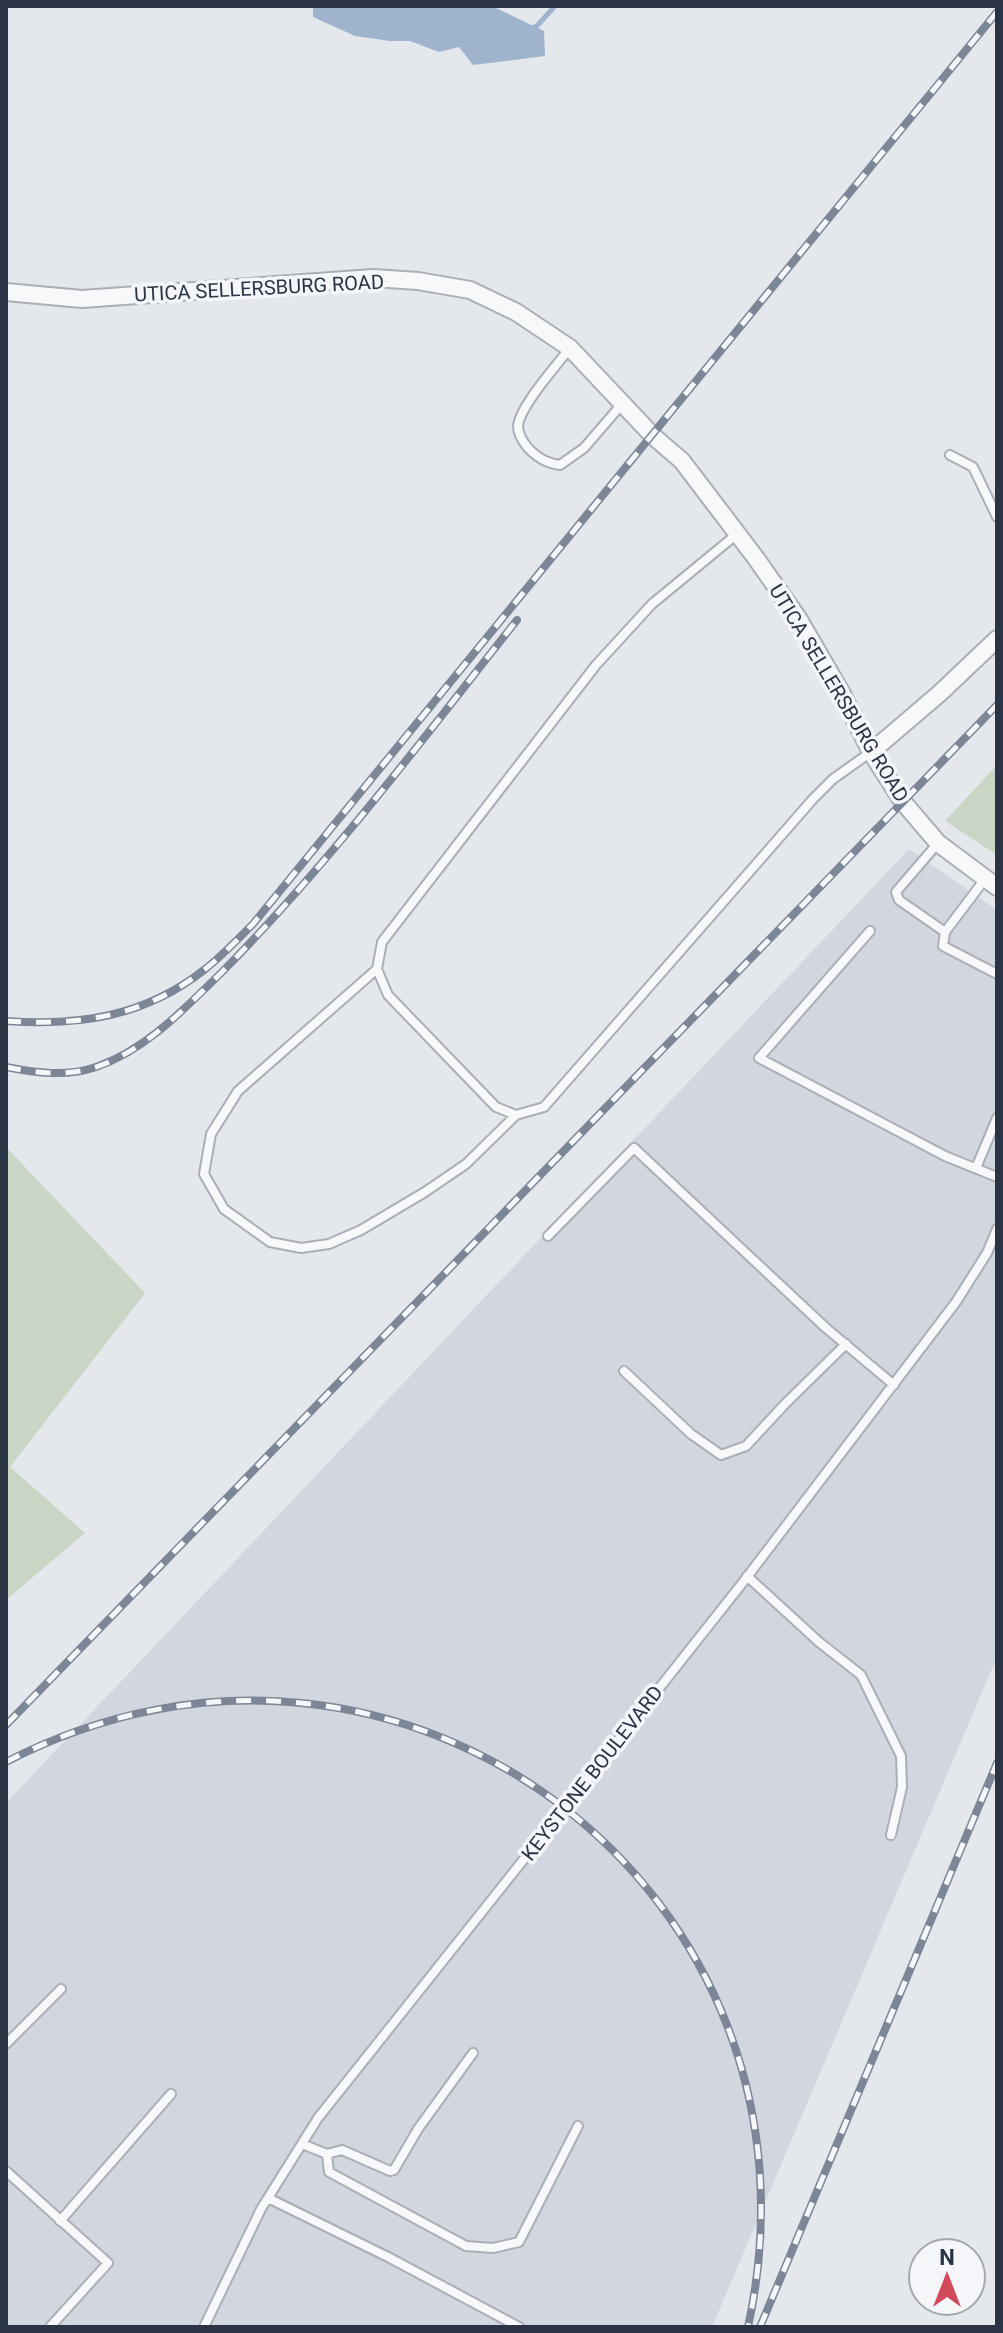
<svg xmlns="http://www.w3.org/2000/svg" width="1003" height="2333" font-family="Roboto,sans-serif">
  <style>
    .built { fill: #d2d6de }
    .green { fill: #c9d6c5 }
    .water { fill: #9fb4cc }
    .lines { fill: none; stroke-linecap: round; stroke-linejoin: round }
    .stream { stroke: #9fb4cc; stroke-width: 5 }
    .lane-casing { stroke: #a9aeb7; stroke-width: 12 }
    .street-casing { stroke: #a9aeb7; stroke-width: 20 }
    .lane { stroke: #f7f8fa; stroke-width: 8 }
    .street { stroke: #f7f8fa; stroke-width: 16 }
    .rail-casing { stroke: #7d8696; stroke-width: 8 }
    .rail { stroke: #f4f6f9; stroke-width: 5; stroke-dasharray: 15; stroke-linecap: butt }
    .lane-bridge-casing { stroke: #a9aeb7; stroke-width: 12; stroke-linecap: butt }
    .lane-bridge { stroke: #f7f8fa; stroke-width: 8 }
    .labels { text-anchor: middle; stroke-width: 7; stroke-linejoin: round; paint-order: stroke }
    .street-label { font-size: 20px; fill: #2b3445; stroke: #f4f6f9 }
  </style>
  <rect width="100%" height="100%" fill="#e4e7ec"/>
  <path class="built" d="M 909,849 L 997,910 L 997,1657 L 712,2327 L 6,2327 L 6,1803 Z"/>
  <path class="green" d="M 997,765 L 997,855 L 945,821 Z
    M 6,1147 L 145,1293 L 10,1467 L 85,1533 L 6,1600 Z"/>
  <path class="water" d="M 313,6 L 492,6 L 544,31 L 545,56 L 473,65 L 459,47 L 439,52 L 410,41 L 390,41 L 355,36 L 313,17 Z"/>
  <g class="lines">
    <path class="stream" d="M 529,28 L 536,27 L 555,6"/>
    <g class="lane-casing">
      <path id="lane" d="M 570,348 C 557,365 520,406 518,426 C 518,434 523,442 528,448 C 538,458 546,463 560,465 L 584,448 L 622,404
        M 950,455 L 973,467 L 997,517
        M 737,534 L 652,604 L 596,665 L 382,942 L 377,969 L 388,995 L 496,1107 L 516,1115 L 544,1107 L 813,799 L 833,779 L 871,752
        M 938,843 L 896,892 L 899,900 L 945,932
        M 985,879 L 945,932 L 943,946 L 997,974
        M 870,931 L 759,1058 L 945,1156 L 997,1177
        M 377,969 L 238,1091 L 211,1134 L 204,1174 L 224,1209 L 270,1242 L 301,1248 L 329,1244 L 361,1230 L 425,1192 L 466,1164 L 516,1115
        M 976,1168 L 997,1118
        M 548,1236 L 634,1148 L 826,1328 L 894,1385
        M 624,1371 L 691,1434 L 721,1455 L 746,1446 L 785,1404 L 846,1344
        M 747,1576 L 819,1642 L 861,1675 L 901,1756 L 902,1787 L 891,1835
        M 589,1777 L 744,1581 L 956,1302 L 987,1253 L 997,1229
        M 6,2044 L 61,1989
        M 302,2144 L 327,2154 L 329,2172 L 466,2246 L 493,2248 L 519,2242 L 578,2126
        M 327,2154 L 342,2150 L 390,2171 L 394,2170 L 418,2129 L 473,2053
        M 6,2171 L 108,2263 L 50,2327
        M 268,2198 L 390,2258 L 519,2327
        M 60,2221 L 171,2094
        M 204,2327 L 261,2209 L 318,2118 L 536,1844"/>
    </g>
    <g class="street-casing">
      <path id="street" d="M 6,292 L 82,299 L 373,278 L 418,281 L 470,290 L 516,312 L 570,348 L 653,436 L 682,461 L 755,557 L 798,618 L 841,692 L 871,752 L 903,802 L 938,843 L 997,887
        M 871,752 L 940,693 L 997,639"/>
    </g>
    <use href="#lane" class="lane"/>
    <use href="#street" class="street"/>
    <g class="rail-casing">
      <path id="rail" d="M 6,1021 C 79,1026 144,1017 204,970 C 221,957 237,940 253,924 L 997,12
        M 6,1067 C 36,1073 67,1077 96,1067 C 146,1050 184,1009 221,973 C 329,864 422,740 517,620
        M 6,1725 L 997,705
        M 6,1762 C 400,1558 843,1892 748,2327
        M 760,2327 L 997,1763"/>
    </g>
    <use href="#rail" class="rail"/>
    <g class="lane-bridge-casing">
      <path id="lane-bridge" d="M 536,1844 L 589,1777"/>
    </g>
    <use href="#lane-bridge" class="lane-bridge"/>
  </g>
  <g class="labels">
    <g class="street-label">
      <text transform="translate(259 288) rotate(-3)" y="7">UTICA SELLERSBURG ROAD</text>
      <text transform="translate(839 693) rotate(59)" y="7">UTICA SELLERSBURG ROAD</text>
      <text transform="translate(592 1773) rotate(-52)" y="7">KEYSTONE BOULEVARD</text>
    </g>
  </g>
  <rect width="1003" height="2333" fill="none" stroke="#2b3445" stroke-width="16"/>
  <g transform="translate(947 2277)"><circle r="38" fill="#f4f6f9" stroke="#a4a8b1" stroke-width="2"/>
  <path d="M0-6L14 30L0 20L-14 30Z" fill="#d1495b"/>
  <text y="-12" font-size="22" font-weight="bold" text-anchor="middle" fill="#2b3445">N</text>
  </g>
</svg>
